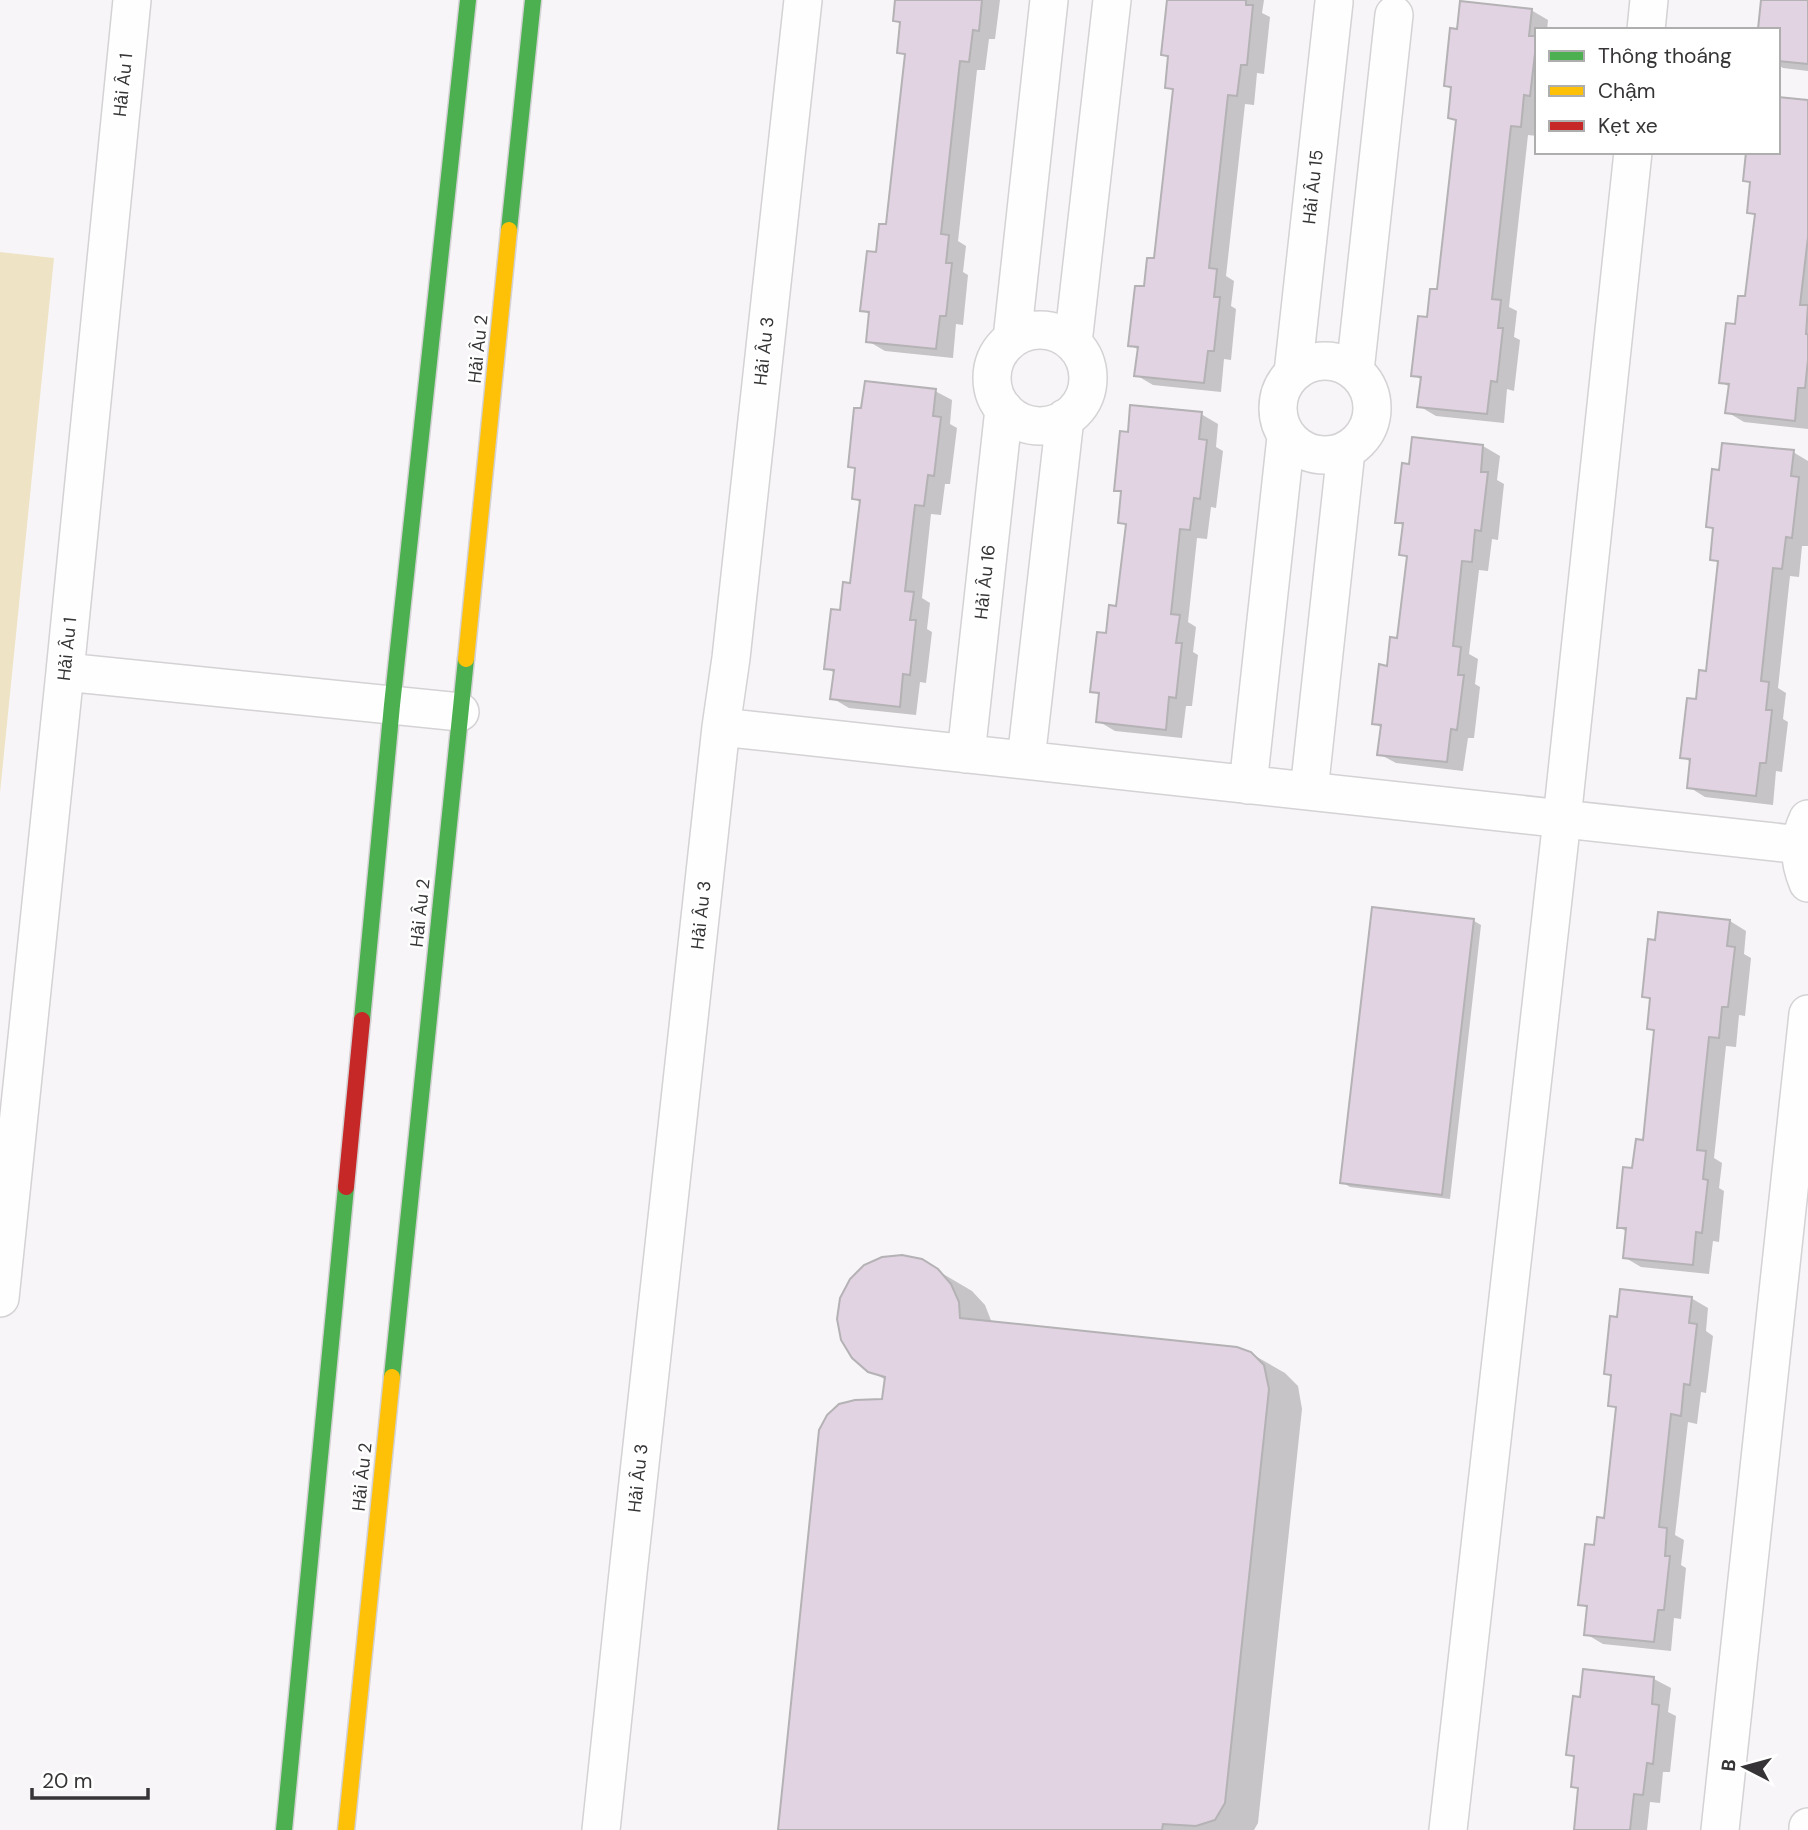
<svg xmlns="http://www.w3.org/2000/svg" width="1808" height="1830" font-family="'DM Sans',sans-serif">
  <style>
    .green { fill: #eee4c5 }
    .shadow { fill: #0003 }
    .building { fill: #e1d3e2; stroke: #b4b2b4; stroke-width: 2 }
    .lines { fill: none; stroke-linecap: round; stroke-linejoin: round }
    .street-casing { stroke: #d4d2d4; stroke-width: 40 }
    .fast-casing { stroke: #d4d2d4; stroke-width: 19 }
    .slow-casing { stroke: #d4d2d4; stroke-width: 19 }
    .jam-casing { stroke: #d4d2d4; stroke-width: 19 }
    .street { stroke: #fefefe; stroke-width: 37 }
    .fast { stroke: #4caf50; stroke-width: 16 }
    .slow { stroke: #ffc107; stroke-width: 16 }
    .jam { stroke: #c62828; stroke-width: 16 }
    .labels { text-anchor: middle; stroke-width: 5; stroke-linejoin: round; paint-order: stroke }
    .street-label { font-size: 18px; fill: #363436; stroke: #fff }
  </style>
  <rect width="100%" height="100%" fill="#f8f5f8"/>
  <path class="green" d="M 0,252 L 54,258 L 0,793 Z"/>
  <path class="shadow" d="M 897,0 L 1000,0 L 995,39 L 989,39 L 985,70 L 977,70 L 958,241 L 966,246 L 963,272 L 968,275 L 963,325 L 956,324 L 953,358 L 885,351 L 868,341 L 871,315 L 862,310 L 877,253 L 888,226 L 906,56 L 899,52 L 902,25 L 895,20 Z
    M 1168,0 L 1264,0 L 1262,13 L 1270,17 L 1264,74 L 1257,73 L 1254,105 L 1245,104 L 1226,276 L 1234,281 L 1231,306 L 1236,309 L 1231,360 L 1224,359 L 1221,392 L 1153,385 L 1136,375 L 1139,350 L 1130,345 L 1146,288 L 1156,260 L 1174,91 L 1167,87 L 1170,59 L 1163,55 Z
    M 1763,0 L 1808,0 L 1808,71 L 1783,68 L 1778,65 L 1778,30 L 1763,30 L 1760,28 Z
    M 1531,10 L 1548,20 L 1547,30 L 1537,30 L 1537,136 L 1528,135 L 1509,307 L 1517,311 L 1514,337 L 1520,340 L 1514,391 L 1507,389 L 1504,423 L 1436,416 L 1419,406 L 1422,380 L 1413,375 L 1429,319 L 1439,291 L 1457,122 L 1450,117 L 1453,90 L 1446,86 L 1459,31 Z
    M 1808,102 L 1808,429 L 1744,422 L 1727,412 L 1730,387 L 1721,382 L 1736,326 L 1747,298 L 1756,216 L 1749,212 L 1752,184 L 1745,180 L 1778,152 Z
    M 935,391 L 952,400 L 950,424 L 957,428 L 950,484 L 945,484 L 941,515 L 931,514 L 922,598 L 930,603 L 927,629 L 932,632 L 926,683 L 920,682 L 916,715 L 849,708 L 832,698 L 835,673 L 826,668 L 841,612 L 852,584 L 861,503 L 854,498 L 857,470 L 850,466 Z
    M 1201,414 L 1218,424 L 1216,447 L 1223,451 L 1216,508 L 1211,507 L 1207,539 L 1197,538 L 1188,622 L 1196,627 L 1193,652 L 1198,655 L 1192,706 L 1186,706 L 1182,738 L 1115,731 L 1098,721 L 1101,696 L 1092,691 L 1107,635 L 1118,608 L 1127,526 L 1120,522 L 1123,494 L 1116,490 L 1129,434 Z
    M 1483,446 L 1500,456 L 1497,480 L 1504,484 L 1498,540 L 1492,539 L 1488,571 L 1479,570 L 1469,654 L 1478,659 L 1475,684 L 1480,687 L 1474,738 L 1468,738 L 1463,771 L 1396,763 L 1379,754 L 1382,728 L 1374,723 L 1389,668 L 1399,640 L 1408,558 L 1401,554 L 1404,526 L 1397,522 L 1410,466 Z
    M 1793,452 L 1808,461 L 1808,546 L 1802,546 L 1799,577 L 1790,576 L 1778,688 L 1786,693 L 1783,719 L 1788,722 L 1782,772 L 1776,771 L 1773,805 L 1705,797 L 1689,787 L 1691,762 L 1682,757 L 1698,701 L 1708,673 L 1719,563 L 1712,559 L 1715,531 L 1708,526 L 1720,472 Z
    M 1474,921 L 1481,925 L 1450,1199 L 1350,1187 L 1342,1182 Z
    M 1730,921 L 1746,931 L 1744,954 L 1751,958 L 1745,1016 L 1739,1015 L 1736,1047 L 1726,1046 L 1714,1158 L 1722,1163 L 1719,1188 L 1724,1191 L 1719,1242 L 1713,1241 L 1709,1274 L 1641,1267 L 1624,1257 L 1627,1232 L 1619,1227 L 1633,1170 L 1644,1142 L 1656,1033 L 1648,1028 L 1651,1000 L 1644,996 L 1657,942 Z
    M 921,1261 L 972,1291 L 985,1305 L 992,1323 L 1250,1353 L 1285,1373 L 1298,1386 L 1302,1409 L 1258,1823 L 1254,1830 L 780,1830 L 884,1401 L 886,1380 L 870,1371 Z
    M 1691,1298 L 1708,1308 L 1706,1331 L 1713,1336 L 1706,1393 L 1701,1392 L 1697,1424 L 1688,1422 L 1675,1535 L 1684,1540 L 1681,1565 L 1686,1568 L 1681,1619 L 1674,1618 L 1671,1651 L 1603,1644 L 1586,1634 L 1589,1609 L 1580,1604 L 1595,1547 L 1606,1519 L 1617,1409 L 1610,1405 L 1613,1378 L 1606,1373 L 1619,1319 Z
    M 1654,1679 L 1671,1688 L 1668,1712 L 1676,1716 L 1670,1772 L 1663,1772 L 1660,1803 L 1650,1802 L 1647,1830 L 1575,1830 L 1580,1790 L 1573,1786 L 1576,1758 L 1568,1754 L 1582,1699 Z"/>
  <path class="building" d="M 895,0 L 982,0 L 979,31 L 973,30 L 969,62 L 960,61 L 941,234 L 949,235 L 946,263 L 952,263 L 946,316 L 940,316 L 936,349 L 866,342 L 869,312 L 860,311 L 867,251 L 876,252 L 879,224 L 886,224 L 905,54 L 897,53 L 900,22 L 893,21 Z
    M 1167,0 L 1246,0 L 1246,5 L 1253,5 L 1247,65 L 1241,65 L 1237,96 L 1228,95 L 1209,268 L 1217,269 L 1214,297 L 1220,297 L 1214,351 L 1208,351 L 1204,383 L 1134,376 L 1138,347 L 1128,346 L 1135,286 L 1144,286 L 1147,258 L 1154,258 L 1173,89 L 1165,88 L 1168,56 L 1161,55 Z
    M 1761,0 L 1808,0 L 1808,64 L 1778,61 L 1778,30 L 1758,29 Z
    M 1460,1 L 1532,9 L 1529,36 L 1537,36 L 1530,96 L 1524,95 L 1521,127 L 1511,126 L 1492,299 L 1501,300 L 1498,328 L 1503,328 L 1497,382 L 1491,381 L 1487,414 L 1417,407 L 1421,377 L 1411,376 L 1418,316 L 1427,317 L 1430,289 L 1437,289 L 1456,120 L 1448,118 L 1451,87 L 1444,86 L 1450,28 L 1457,29 Z
    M 1778,97 L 1808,100 L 1808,237 L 1800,305 L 1808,305 L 1806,334 L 1808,334 L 1808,360 L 1805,388 L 1798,388 L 1795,421 L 1725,413 L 1729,384 L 1719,383 L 1726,323 L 1735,324 L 1738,296 L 1745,296 L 1755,214 L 1747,213 L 1750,182 L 1743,181 L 1746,152 L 1778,152 Z
    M 865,381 L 936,389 L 933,416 L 941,417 L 934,476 L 928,475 L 924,506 L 915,505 L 905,591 L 914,592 L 910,620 L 916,620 L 910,675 L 903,674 L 900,707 L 830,699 L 834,670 L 824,669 L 831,609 L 840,610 L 843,582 L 850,583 L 860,500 L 852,499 L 855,468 L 848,467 L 854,408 L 861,408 Z
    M 1130,405 L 1202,412 L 1199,439 L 1207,440 L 1200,499 L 1194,498 L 1190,530 L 1180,529 L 1171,614 L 1180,615 L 1176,643 L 1182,643 L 1176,698 L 1169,697 L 1166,730 L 1096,722 L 1099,693 L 1090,692 L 1097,632 L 1106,633 L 1109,605 L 1116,606 L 1126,524 L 1118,523 L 1121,491 L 1114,491 L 1120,431 L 1128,432 Z
    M 1412,437 L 1483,445 L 1481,472 L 1488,472 L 1481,531 L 1475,530 L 1472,562 L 1462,561 L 1453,646 L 1461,647 L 1458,675 L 1464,675 L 1457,730 L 1451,729 L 1447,762 L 1377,755 L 1381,725 L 1372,724 L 1379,664 L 1387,666 L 1390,637 L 1397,638 L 1407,556 L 1399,555 L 1403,523 L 1395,523 L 1402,463 L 1409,464 Z
    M 1722,443 L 1794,450 L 1791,476 L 1799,477 L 1792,538 L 1786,537 L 1782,569 L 1773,568 L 1761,681 L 1769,682 L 1766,710 L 1772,710 L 1766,763 L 1760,763 L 1756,796 L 1687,788 L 1690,759 L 1680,758 L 1687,698 L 1696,699 L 1699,670 L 1706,671 L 1718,561 L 1710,560 L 1713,528 L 1706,527 L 1712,469 L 1719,470 Z
    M 1372,907 L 1474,919 L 1442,1195 L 1340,1183 Z
    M 1658,912 L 1730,920 L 1727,946 L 1735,947 L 1728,1007 L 1722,1007 L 1719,1038 L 1709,1037 L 1697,1150 L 1706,1151 L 1703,1179 L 1708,1180 L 1702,1233 L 1696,1232 L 1693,1265 L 1623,1258 L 1626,1228 L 1617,1228 L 1623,1167 L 1632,1168 L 1636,1139 L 1643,1140 L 1654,1030 L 1647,1029 L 1650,998 L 1642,997 L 1648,939 L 1655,940 Z
    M 902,1255 L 922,1259 L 938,1269 L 951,1284 L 959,1302 L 960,1318 L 1237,1347 L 1251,1352 L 1264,1365 L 1269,1389 L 1225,1803 L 1215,1820 L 1196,1826 L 1163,1824 L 1162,1830 L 778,1830 L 819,1430 L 827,1415 L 839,1404 L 855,1400 L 882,1399 L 885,1377 L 868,1372 L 852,1358 L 841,1340 L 837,1319 L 840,1298 L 850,1279 L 864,1265 L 882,1257 Z
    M 1620,1289 L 1692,1297 L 1689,1323 L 1697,1324 L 1690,1385 L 1684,1384 L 1681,1416 L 1671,1414 L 1659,1527 L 1667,1528 L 1665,1556 L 1670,1556 L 1664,1610 L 1658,1610 L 1654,1642 L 1584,1635 L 1587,1606 L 1578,1605 L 1585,1544 L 1594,1545 L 1597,1517 L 1604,1518 L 1616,1407 L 1608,1406 L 1611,1375 L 1604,1374 L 1610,1316 L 1617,1317 Z
    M 1583,1669 L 1654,1677 L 1652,1704 L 1659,1705 L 1653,1764 L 1647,1763 L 1643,1795 L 1634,1794 L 1630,1830 L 1574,1830 L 1578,1788 L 1571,1787 L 1574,1756 L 1566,1755 L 1573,1696 L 1580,1697 Z"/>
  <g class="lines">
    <g class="street-casing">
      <path id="street" d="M 1646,30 L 1649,0
        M992 378a48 48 0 1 1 96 0a48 48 0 1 1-96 0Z
        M 1012,339 L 1049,0
        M 1073,343 L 1112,0
        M1278 408a47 47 0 1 1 94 0a47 47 0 1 1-94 0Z
        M 1355,371 L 1394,15
        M 1293,373 L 1334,2
        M 65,672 L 460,712
        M 721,727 L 1801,845
        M 966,754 L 1004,409
        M 1026,760 L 1065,418
        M 1248,785 L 1286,437
        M 1309,791 L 1346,451
        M 1808,819 C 1798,840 1799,862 1808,883
        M 0,1298 L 65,672 L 132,0
        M 601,1830 L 628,1573 L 721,727 L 731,658 L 803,0
        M 1448,1830 L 1562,819 L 1633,152
        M 1720,1830 L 1808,1014
        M 1808,1830 L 1808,1827"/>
    </g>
    <g class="fast-casing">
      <path id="fast" d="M 509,230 L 533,0
        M 362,1020 L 392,705 L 468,0
        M 392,1377 L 466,659
        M 284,1830 L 346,1187"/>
    </g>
    <g class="slow-casing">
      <path id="slow" d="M 466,659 L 509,230
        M 346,1830 L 392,1377"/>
    </g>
    <g class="jam-casing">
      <path id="jam" d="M 346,1187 L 362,1020"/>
    </g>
    <use href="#street" class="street"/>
    <use href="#fast" class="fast"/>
    <use href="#slow" class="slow"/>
    <use href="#jam" class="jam"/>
  </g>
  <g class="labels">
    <g class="street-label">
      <text transform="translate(123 85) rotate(-84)" y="6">Hải Âu 1</text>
      <text transform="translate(1313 187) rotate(-84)" y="6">Hải Âu 15</text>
      <text transform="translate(478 349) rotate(-84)" y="6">Hải Âu 2</text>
      <text transform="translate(764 351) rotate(-84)" y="6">Hải Âu 3</text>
      <text transform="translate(985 582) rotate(-84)" y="6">Hải Âu 16</text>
      <text transform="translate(67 649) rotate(-84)" y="6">Hải Âu 1</text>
      <text transform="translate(420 913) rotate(-84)" y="6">Hải Âu 2</text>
      <text transform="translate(701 915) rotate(-84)" y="6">Hải Âu 3</text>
      <text transform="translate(362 1477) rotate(-84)" y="6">Hải Âu 2</text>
      <text transform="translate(638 1478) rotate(-84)" y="6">Hải Âu 3</text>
    </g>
  </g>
  <rect x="1535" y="28" width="245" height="126" fill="#ffffff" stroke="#afaeaf" stroke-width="2"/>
  <rect x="1549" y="51" width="35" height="10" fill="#4caf50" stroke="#afaeaf" stroke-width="2"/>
  <text x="1598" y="63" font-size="21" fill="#363436">Thông thoáng</text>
  <rect x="1549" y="86" width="35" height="10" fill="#ffc107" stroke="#afaeaf" stroke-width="2"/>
  <text x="1598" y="98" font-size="21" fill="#363436">Chậm</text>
  <rect x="1549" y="121" width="35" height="10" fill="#c62828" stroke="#afaeaf" stroke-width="2"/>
  <text x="1598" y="133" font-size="21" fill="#363436">Kẹt xe</text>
  <g transform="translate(1745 1767) rotate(276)" stroke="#ffffff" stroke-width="5" paint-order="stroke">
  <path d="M0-5L12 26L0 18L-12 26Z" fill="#363436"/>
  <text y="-10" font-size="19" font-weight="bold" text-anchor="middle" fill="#363436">B</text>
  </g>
  <path d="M32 1788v10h116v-10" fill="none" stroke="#363436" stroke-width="3.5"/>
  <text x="42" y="1788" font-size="21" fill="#363436" stroke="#ffffff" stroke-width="5" paint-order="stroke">20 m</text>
</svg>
